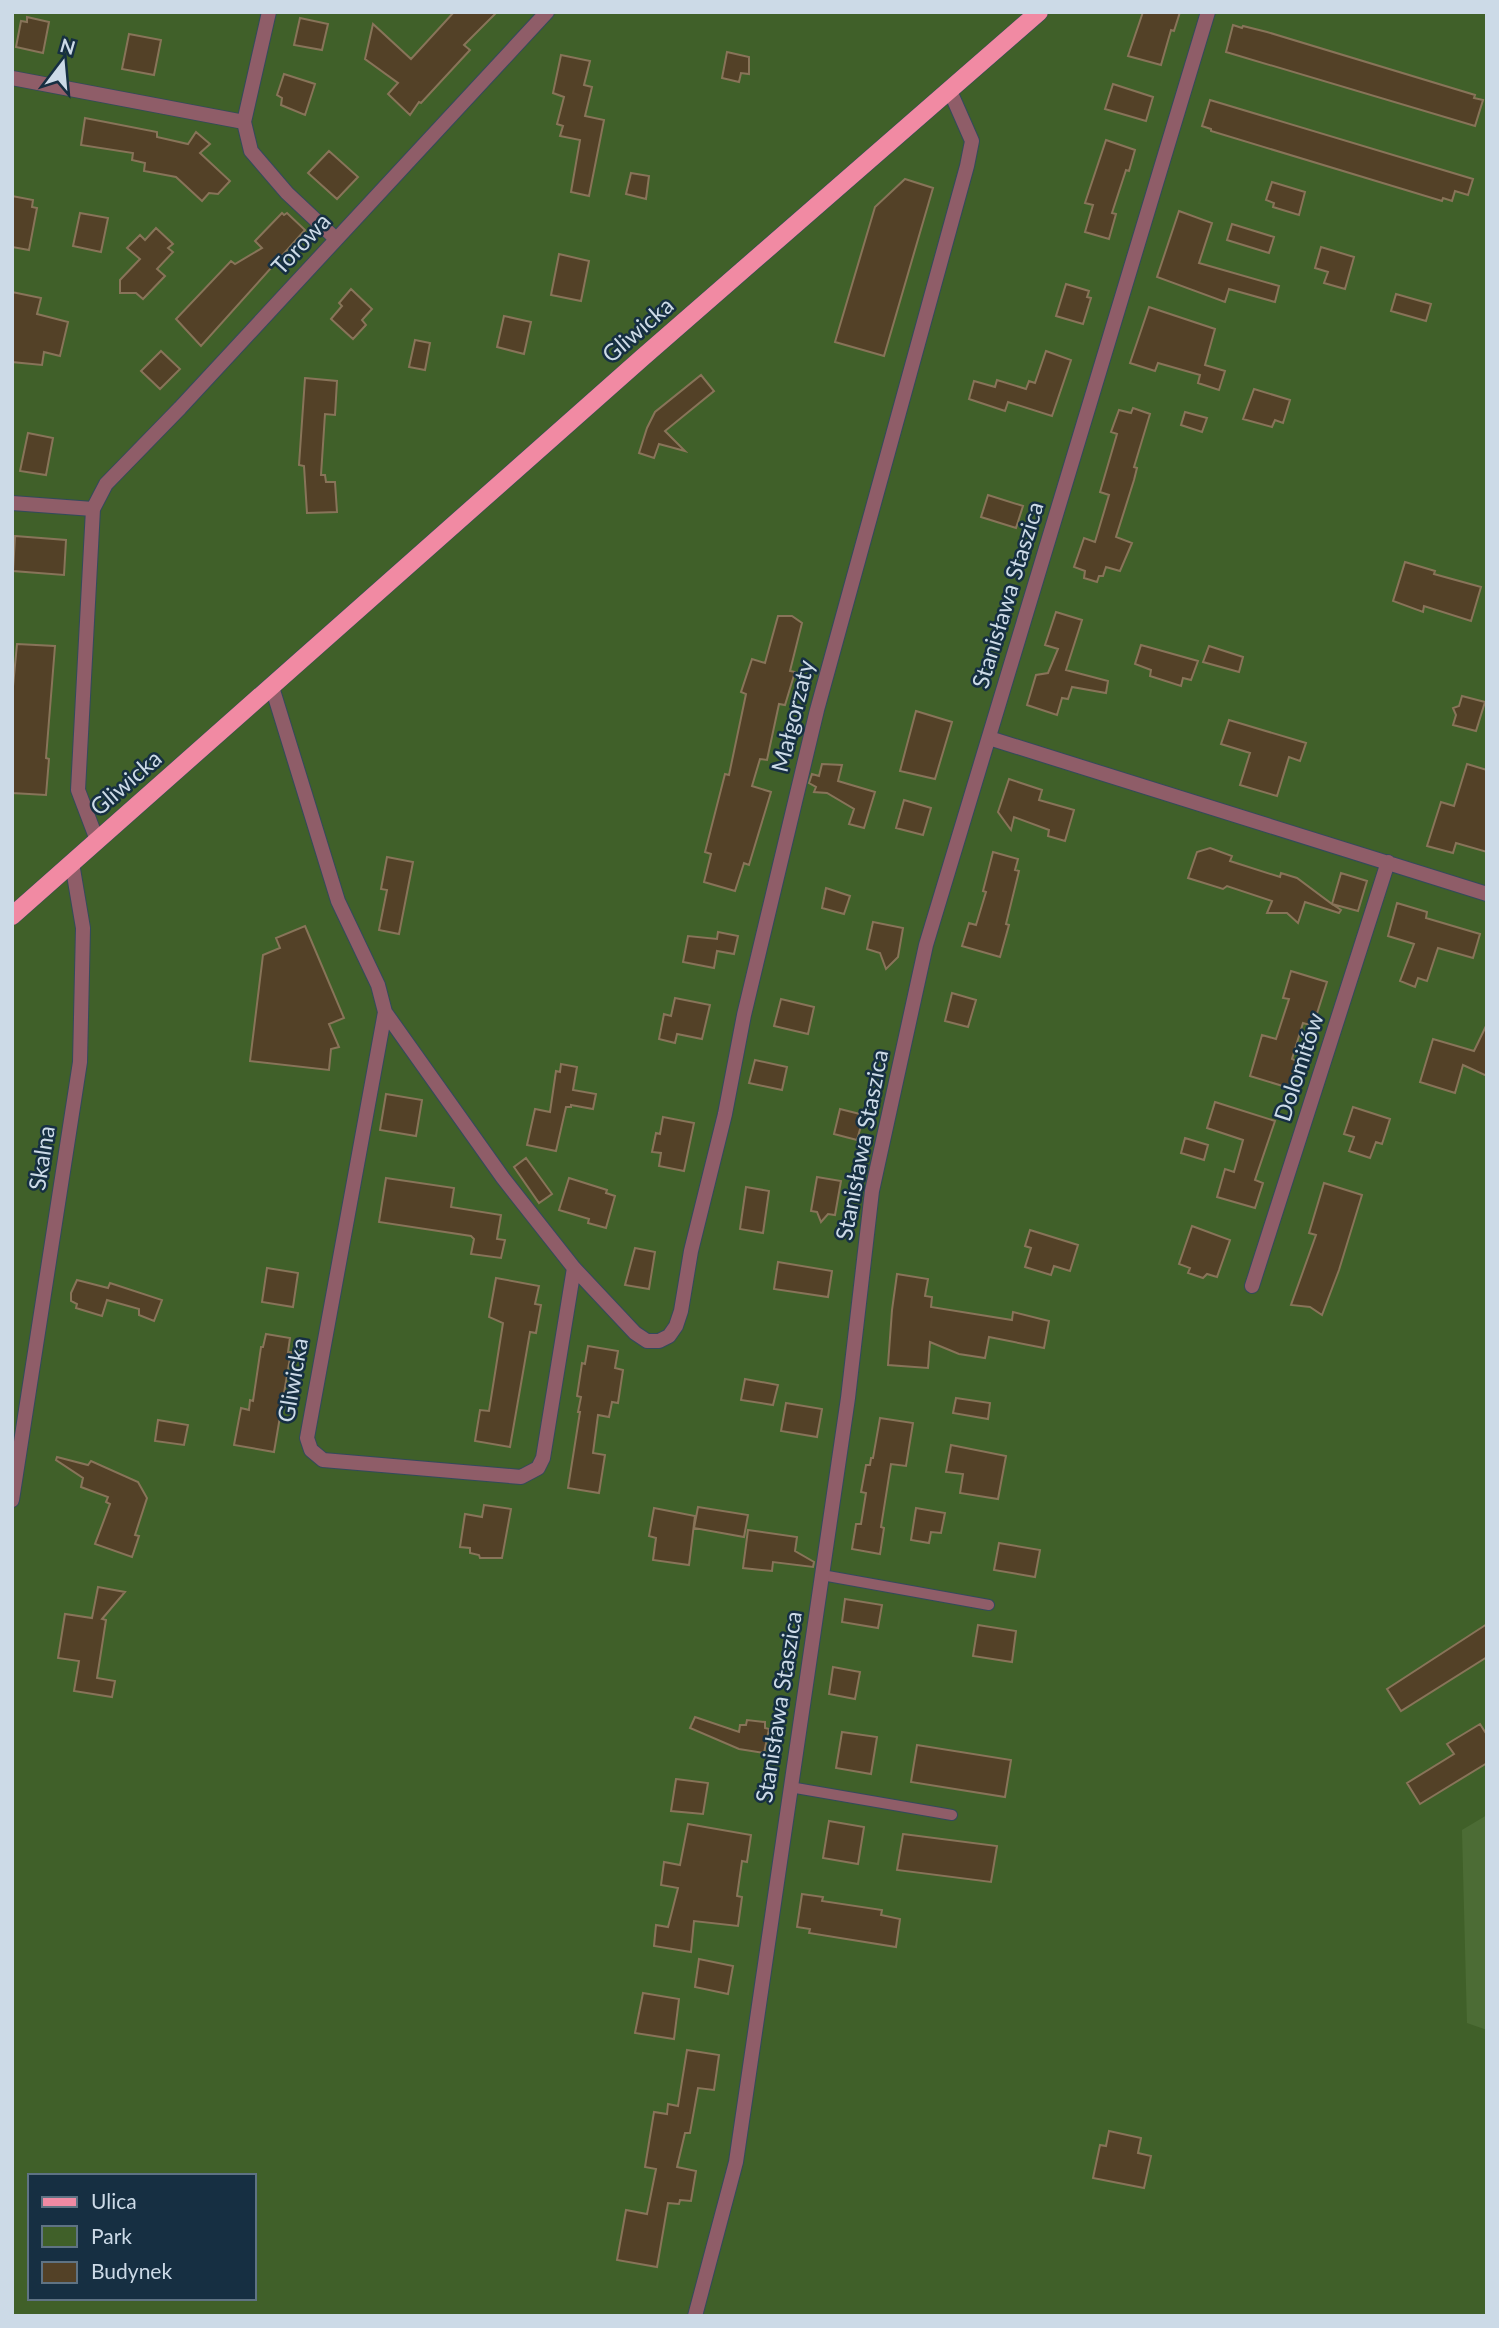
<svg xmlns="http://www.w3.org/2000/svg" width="1499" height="2328" font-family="Lato,sans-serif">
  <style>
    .green { fill: #406029; fill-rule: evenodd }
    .forest { fill: #4c6c35 }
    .building { fill: #534127; stroke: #887459; stroke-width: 2 }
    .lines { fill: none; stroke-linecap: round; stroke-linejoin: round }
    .service-casing { stroke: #334a5c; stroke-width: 12 }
    .minor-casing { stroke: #334a5c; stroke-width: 16 }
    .primary-casing { stroke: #334a5c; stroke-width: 19 }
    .service { stroke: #8f5d68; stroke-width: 10 }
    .minor { stroke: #8f5d68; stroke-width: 14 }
    .primary { stroke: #f18aa3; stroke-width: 18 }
    .labels { text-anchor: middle; stroke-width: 5; stroke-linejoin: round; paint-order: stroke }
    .street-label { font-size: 23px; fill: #ccdae7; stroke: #162f42 }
  </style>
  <rect width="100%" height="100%" fill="#162f42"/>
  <path class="green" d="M 12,12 L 1487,12 L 1487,2316 L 12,2316 ZM 30,2176 L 254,2176 L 254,2298 L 30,2298 Z"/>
  <path class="forest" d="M 1487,1815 L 1487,2030 L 1467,2023 L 1462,1830 Z"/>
  <path class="building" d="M 454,12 L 497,12 L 464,45 L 470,50 L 421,103 L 419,102 L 410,115 L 388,94 L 398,83 L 365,59 L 373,24 L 411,59 Z
    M 1143,12 L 1180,12 L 1174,31 L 1171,30 L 1161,65 L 1128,56 Z
    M 27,17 L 49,22 L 43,53 L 16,47 L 21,21 L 27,22 Z
    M 300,18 L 328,24 L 322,50 L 294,45 Z
    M 1233,25 L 1242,28 L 1243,26 L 1267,32 L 1475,95 L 1474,98 L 1483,100 L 1475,126 L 1226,52 Z
    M 129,34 L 161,40 L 154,75 L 122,69 Z
    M 727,52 L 749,57 L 749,74 L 741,73 L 739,82 L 722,78 Z
    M 561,55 L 590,61 L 584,85 L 592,87 L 585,116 L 604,120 L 589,196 L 571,192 L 580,140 L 560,136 L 563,126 L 557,124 L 564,97 L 553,93 Z
    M 284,74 L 315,84 L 305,115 L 281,105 L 282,98 L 277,95 Z
    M 1113,84 L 1153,97 L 1146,121 L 1105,109 Z
    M 1210,100 L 1473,179 L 1468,195 L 1455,191 L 1452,201 L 1443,198 L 1442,201 L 1211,131 L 1211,129 L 1202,126 Z
    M 85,118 L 157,132 L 157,137 L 188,144 L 196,132 L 210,144 L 200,153 L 230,181 L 218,194 L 209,193 L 202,201 L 176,177 L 144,171 L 145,163 L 132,160 L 133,153 L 81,145 Z
    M 1106,140 L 1135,150 L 1129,171 L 1126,170 L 1112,213 L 1116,214 L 1109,239 L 1085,232 L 1093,205 L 1085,203 Z
    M 329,151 L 358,177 L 337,199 L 308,173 Z
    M 631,173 L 649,176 L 646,199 L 626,194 Z
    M 905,179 L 933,188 L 884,356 L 835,342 L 875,207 Z
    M 1272,182 L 1305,192 L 1299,215 L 1273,207 L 1274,203 L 1266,200 Z
    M 12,196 L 33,200 L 32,207 L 37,208 L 29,250 L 12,247 Z
    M 1179,211 L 1212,223 L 1199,263 L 1279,286 L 1275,302 L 1229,289 L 1225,302 L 1157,277 Z
    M 80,213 L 108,218 L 101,252 L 73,246 Z
    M 282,213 L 284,215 L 287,213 L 305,230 L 201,346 L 176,319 L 231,261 L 235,264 L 262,248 L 255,241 Z
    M 1232,224 L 1274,237 L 1269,253 L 1227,240 Z
    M 156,228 L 173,244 L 168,248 L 173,252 L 157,269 L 165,276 L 143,299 L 136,293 L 120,293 L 120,280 L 140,259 L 127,248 L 140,235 L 145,240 Z
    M 1321,247 L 1354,257 L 1345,289 L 1324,283 L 1328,272 L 1315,268 Z
    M 559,254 L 589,261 L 581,301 L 551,295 Z
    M 1066,284 L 1089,291 L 1087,297 L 1091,298 L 1083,324 L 1056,316 Z
    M 351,289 L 372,309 L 362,320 L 366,325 L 353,339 L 331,319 L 342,306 L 339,303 Z
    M 12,292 L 41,298 L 37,314 L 68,322 L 60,356 L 44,352 L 42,365 L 12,362 Z
    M 1396,294 L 1431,304 L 1426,321 L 1391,311 Z
    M 1149,307 L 1215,329 L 1205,365 L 1225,371 L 1219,390 L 1198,383 L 1200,375 L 1158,363 L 1155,371 L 1130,363 Z
    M 504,316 L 531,322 L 524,354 L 497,347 Z
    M 415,340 L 430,343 L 425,370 L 409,367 Z
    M 161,351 L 180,369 L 160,389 L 141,371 Z
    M 1046,351 L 1071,360 L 1052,416 L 1008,402 L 1005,411 L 969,399 L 974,381 L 995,387 L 997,380 L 1026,389 L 1029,381 L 1035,383 Z
    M 701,375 L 714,391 L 665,431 L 685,451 L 659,444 L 654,458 L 639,453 L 647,428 L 655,412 Z
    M 305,378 L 337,381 L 335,415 L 325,414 L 321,475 L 325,475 L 326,482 L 335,482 L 337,512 L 307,513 L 304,466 L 299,465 Z
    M 1254,389 L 1290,400 L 1283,423 L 1275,420 L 1272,427 L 1243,419 Z
    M 1133,408 L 1150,414 L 1134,467 L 1137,468 L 1134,480 L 1116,537 L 1132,543 L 1120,571 L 1106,567 L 1103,576 L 1099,576 L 1097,582 L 1084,578 L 1085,571 L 1074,567 L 1084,538 L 1095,542 L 1109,495 L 1100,492 L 1117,434 L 1111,432 L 1119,410 L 1131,413 Z
    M 1185,412 L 1207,418 L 1202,432 L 1181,425 Z
    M 28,433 L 53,438 L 46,475 L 20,471 Z
    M 988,495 L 1023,506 L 1016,528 L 981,517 Z
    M 15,536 L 66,540 L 64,575 L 13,571 Z
    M 1405,562 L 1435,571 L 1434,574 L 1481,587 L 1471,621 L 1424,606 L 1423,612 L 1393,601 Z
    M 1056,612 L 1082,620 L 1066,670 L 1108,681 L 1106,693 L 1072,687 L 1068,699 L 1062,698 L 1057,715 L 1027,705 L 1036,675 L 1048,673 L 1058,649 L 1045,645 Z
    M 778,616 L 792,616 L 802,623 L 790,671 L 795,672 L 785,705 L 779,704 L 767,760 L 760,759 L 752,786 L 771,792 L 749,865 L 744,863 L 735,891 L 704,882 L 711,854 L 705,852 L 725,774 L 729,775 L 746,694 L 741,692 L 752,659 L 765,663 Z
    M 17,644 L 55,646 L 46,758 L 49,759 L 46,795 L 12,793 L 12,697 Z
    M 1141,645 L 1198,661 L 1191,680 L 1183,678 L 1181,686 L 1150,676 L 1151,670 L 1135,664 Z
    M 1209,646 L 1243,657 L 1239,672 L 1203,662 Z
    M 1462,696 L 1485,702 L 1476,731 L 1453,725 L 1456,715 L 1453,708 L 1459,706 Z
    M 916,711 L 952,722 L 935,779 L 900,771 Z
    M 1229,720 L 1306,743 L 1300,761 L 1289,757 L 1277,796 L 1240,785 L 1250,753 L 1221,744 Z
    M 822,764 L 842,765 L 838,781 L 875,792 L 864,828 L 849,824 L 854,809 L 827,793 L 814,792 L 816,787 L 809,783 L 812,774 L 819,776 Z
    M 1467,764 L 1487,770 L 1487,852 L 1456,843 L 1453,853 L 1427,846 L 1441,802 L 1454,806 Z
    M 1009,779 L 1042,790 L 1039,800 L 1074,810 L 1065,841 L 1048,836 L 1049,830 L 1014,817 L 1011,830 L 998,812 Z
    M 904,800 L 931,808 L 923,835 L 896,828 Z
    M 1210,848 L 1232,856 L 1230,861 L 1280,877 L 1281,873 L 1297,878 L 1332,904 L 1341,873 L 1367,881 L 1358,911 L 1332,904 L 1341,910 L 1339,913 L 1305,902 L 1298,923 L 1287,913 L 1267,913 L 1272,901 L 1227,886 L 1223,889 L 1188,878 L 1197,852 Z
    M 993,852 L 1018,859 L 1015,870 L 1019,871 L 1006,924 L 1009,925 L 1000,957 L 962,946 L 969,923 L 976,925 L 986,892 L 983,891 Z
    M 387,857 L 413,862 L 399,934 L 379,930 L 387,890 L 381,889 Z
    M 826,888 L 850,896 L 844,914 L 822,908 Z
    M 1397,903 L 1427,912 L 1426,918 L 1480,934 L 1473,958 L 1438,948 L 1427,981 L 1418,978 L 1415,987 L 1400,981 L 1414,944 L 1388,936 Z
    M 873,922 L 903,928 L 898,957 L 886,969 L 880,953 L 867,949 Z
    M 305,926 L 344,1018 L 329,1024 L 339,1047 L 331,1049 L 329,1070 L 250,1061 L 263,955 L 280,948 L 276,938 Z
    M 718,932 L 738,936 L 734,954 L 717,951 L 714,968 L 683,962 L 688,936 L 717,939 Z
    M 1291,971 L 1327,982 L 1313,1026 L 1303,1023 L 1292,1059 L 1297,1061 L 1289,1088 L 1250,1076 L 1262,1035 L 1276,1039 L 1289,999 L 1283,998 Z
    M 952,993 L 976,1000 L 968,1027 L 945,1021 Z
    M 675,998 L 710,1005 L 702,1039 L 677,1034 L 675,1043 L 659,1039 L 664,1014 L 671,1016 Z
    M 781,999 L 814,1007 L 808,1034 L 774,1026 Z
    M 1487,1024 L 1487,1076 L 1463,1065 L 1455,1093 L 1420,1082 L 1433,1039 L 1474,1051 Z
    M 755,1060 L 787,1067 L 782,1090 L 749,1083 Z
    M 561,1064 L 577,1067 L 573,1090 L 596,1094 L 593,1109 L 571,1105 L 571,1107 L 566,1107 L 556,1151 L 527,1145 L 535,1109 L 550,1112 L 556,1071 L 560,1072 Z
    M 386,1094 L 422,1100 L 416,1136 L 380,1130 Z
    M 1215,1102 L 1275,1121 L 1255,1180 L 1263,1183 L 1255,1208 L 1217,1197 L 1225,1169 L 1234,1172 L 1243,1140 L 1207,1128 Z
    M 1353,1107 L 1390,1119 L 1382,1144 L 1376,1142 L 1370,1158 L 1349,1151 L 1354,1137 L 1344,1134 Z
    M 840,1109 L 864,1115 L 857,1140 L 834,1134 Z
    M 663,1117 L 694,1123 L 684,1171 L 659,1166 L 661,1153 L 652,1152 L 656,1133 L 660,1134 Z
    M 1185,1138 L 1208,1145 L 1204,1160 L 1181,1153 Z
    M 526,1158 L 552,1194 L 539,1203 L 514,1167 Z
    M 817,1177 L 841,1181 L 835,1215 L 828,1214 L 821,1222 L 817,1212 L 811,1211 Z
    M 386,1178 L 454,1188 L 451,1207 L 501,1215 L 497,1239 L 505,1240 L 501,1258 L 471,1254 L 474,1239 L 471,1236 L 379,1222 Z
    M 569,1178 L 607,1190 L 606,1193 L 615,1196 L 606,1228 L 588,1223 L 589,1219 L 559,1210 Z
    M 1324,1183 L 1362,1195 L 1339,1270 L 1322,1315 L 1310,1307 L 1291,1305 L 1316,1235 L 1309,1233 Z
    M 746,1187 L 769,1191 L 763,1233 L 740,1229 Z
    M 1192,1226 L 1230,1240 L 1217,1277 L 1207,1274 L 1203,1278 L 1188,1273 L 1190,1268 L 1179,1264 Z
    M 1030,1230 L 1078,1245 L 1070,1271 L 1054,1266 L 1051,1275 L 1025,1267 L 1031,1248 L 1025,1246 Z
    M 635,1248 L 655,1252 L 649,1289 L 625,1285 Z
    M 778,1262 L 832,1271 L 828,1297 L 774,1289 Z
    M 267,1268 L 298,1273 L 293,1307 L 262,1302 Z
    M 897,1274 L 928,1279 L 925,1296 L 932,1297 L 931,1307 L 1012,1320 L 1013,1312 L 1049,1321 L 1044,1348 L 989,1337 L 985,1358 L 959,1354 L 930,1342 L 928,1368 L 888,1365 L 892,1310 Z
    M 496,1278 L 539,1286 L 535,1304 L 541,1305 L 536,1333 L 530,1332 L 510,1447 L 475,1441 L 480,1410 L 489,1411 L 503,1323 L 489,1317 Z
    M 77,1280 L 108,1288 L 110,1283 L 162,1300 L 154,1321 L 139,1315 L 139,1309 L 107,1300 L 102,1316 L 76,1308 L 77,1304 L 71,1301 L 71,1293 Z
    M 266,1334 L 290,1338 L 288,1352 L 291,1352 L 274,1452 L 234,1445 L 241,1408 L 249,1410 L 250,1400 L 253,1401 L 261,1347 L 263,1347 Z
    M 588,1346 L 618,1351 L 615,1368 L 623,1370 L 618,1403 L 612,1402 L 609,1417 L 598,1415 L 593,1453 L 605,1455 L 599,1493 L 568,1488 L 580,1412 L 578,1412 L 581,1397 L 577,1396 L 582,1363 L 585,1364 Z
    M 745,1379 L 778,1385 L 773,1405 L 741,1400 Z
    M 956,1398 L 990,1403 L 988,1419 L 953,1413 Z
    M 786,1403 L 822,1409 L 817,1437 L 781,1431 Z
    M 880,1418 L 913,1423 L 906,1466 L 891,1464 L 881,1527 L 884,1528 L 880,1554 L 852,1549 L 856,1524 L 861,1524 L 866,1493 L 861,1492 L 866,1465 L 870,1465 L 871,1458 L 873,1458 Z
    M 158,1420 L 188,1425 L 184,1445 L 155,1441 Z
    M 951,1445 L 1006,1456 L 998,1499 L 960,1493 L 963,1474 L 946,1472 Z
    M 57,1457 L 88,1465 L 91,1461 L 138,1482 L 147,1498 L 135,1535 L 139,1536 L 132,1557 L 95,1544 L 110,1504 L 106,1502 L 108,1497 L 81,1487 L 83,1478 L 56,1460 Z
    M 484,1505 L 511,1509 L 502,1558 L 480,1558 L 479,1555 L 470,1553 L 470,1548 L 460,1547 L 465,1514 L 482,1517 Z
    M 698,1507 L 748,1515 L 744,1537 L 694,1528 Z
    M 654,1508 L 695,1516 L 689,1565 L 653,1560 L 656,1538 L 649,1536 Z
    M 916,1508 L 945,1513 L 941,1533 L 931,1532 L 929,1543 L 911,1540 Z
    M 748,1530 L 797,1537 L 795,1551 L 814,1562 L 813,1567 L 773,1562 L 772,1571 L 743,1568 Z
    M 999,1543 L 1040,1550 L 1035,1577 L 994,1570 Z
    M 98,1587 L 125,1592 L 102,1619 L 106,1620 L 97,1678 L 115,1681 L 112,1697 L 74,1691 L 79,1661 L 58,1658 L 65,1614 L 92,1618 Z
    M 845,1599 L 882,1605 L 878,1628 L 842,1622 Z
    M 1487,1624 L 1487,1657 L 1401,1711 L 1387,1689 Z
    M 978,1625 L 1016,1631 L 1012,1662 L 973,1656 Z
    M 833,1667 L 860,1672 L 855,1699 L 829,1694 Z
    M 695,1717 L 739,1732 L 740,1725 L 746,1725 L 747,1720 L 765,1722 L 765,1728 L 769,1729 L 764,1753 L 739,1749 L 690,1728 Z
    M 1480,1724 L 1487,1735 L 1487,1763 L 1420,1804 L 1407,1783 L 1454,1754 L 1447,1744 Z
    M 842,1732 L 877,1737 L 871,1774 L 836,1768 Z
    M 917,1745 L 1011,1760 L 1005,1797 L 911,1782 Z
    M 676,1779 L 708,1783 L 703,1814 L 671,1811 Z
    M 829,1821 L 864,1827 L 858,1864 L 823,1858 Z
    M 688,1824 L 751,1835 L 747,1862 L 742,1861 L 737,1896 L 742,1897 L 738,1926 L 694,1921 L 691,1952 L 654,1946 L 656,1925 L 668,1927 L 678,1888 L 661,1885 L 664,1862 L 680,1865 Z
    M 903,1834 L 997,1846 L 991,1882 L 897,1870 Z
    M 802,1894 L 823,1897 L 822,1901 L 882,1910 L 881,1915 L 900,1919 L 896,1947 L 809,1933 L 810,1929 L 797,1927 Z
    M 699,1959 L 733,1966 L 728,1994 L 695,1987 Z
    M 643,1993 L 679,1999 L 674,2039 L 635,2033 Z
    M 687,2050 L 719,2055 L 714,2090 L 698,2088 L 690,2133 L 685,2133 L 677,2167 L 696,2171 L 691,2201 L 680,2200 L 679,2204 L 668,2203 L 657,2267 L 617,2260 L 626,2210 L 647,2214 L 656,2169 L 645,2167 L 654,2112 L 667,2114 L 668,2104 L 678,2106 Z
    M 1109,2131 L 1141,2138 L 1138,2153 L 1151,2156 L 1144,2188 L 1093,2178 L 1100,2145 L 1106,2146 Z"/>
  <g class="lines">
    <g class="service-casing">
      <path id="service" d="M 822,1575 L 989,1605
        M 790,1787 L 952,1815"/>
    </g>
    <g class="minor-casing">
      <path id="minor" d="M 12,78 L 244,122 L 251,151 L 287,193 L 336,239
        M 244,122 L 269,12
        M 12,503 L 93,509
        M 272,687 L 338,901 L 378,985 L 385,1012 L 503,1178 L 574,1268 L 635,1333 L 647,1341 L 659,1341 L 669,1336 L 676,1326 L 681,1311 L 691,1251 L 725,1114 L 744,1015 L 817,710 L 967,166 L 972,141 L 950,91
        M 989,738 L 1487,894
        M 97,840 L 78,790 L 93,509 L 106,484 L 180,408 L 547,12
        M 385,1012 L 307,1438 L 311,1450 L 323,1460 L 521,1477 L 538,1468 L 543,1458 L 574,1268
        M 1252,1286 L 1388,862
        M 12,1500 L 80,1062 L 83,928 L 72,863
        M 695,2316 L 736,2162 L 848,1398 L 872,1191 L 926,945 L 1208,12"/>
    </g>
    <g class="primary-casing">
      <path id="primary" d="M 12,916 L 642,358 L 1039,12"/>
    </g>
    <use href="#service" class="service"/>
    <use href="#minor" class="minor"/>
    <use href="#primary" class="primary"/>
  </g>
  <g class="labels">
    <g class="street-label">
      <text transform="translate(301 244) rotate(-47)" y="8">Torowa</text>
      <text transform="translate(638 330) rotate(-41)" y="8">Gliwicka</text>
      <text transform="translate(1008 595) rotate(-73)" y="8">Stanisława Staszica</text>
      <text transform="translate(793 716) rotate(-76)" y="8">Małgorzaty</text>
      <text transform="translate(126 783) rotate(-41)" y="8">Gliwicka</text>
      <text transform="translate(1299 1067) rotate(-72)" y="8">Dolomitów</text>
      <text transform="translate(862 1145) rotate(-79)" y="8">Stanisława Staszica</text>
      <text transform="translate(42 1158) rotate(-81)" y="8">Skalna</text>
      <text transform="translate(293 1380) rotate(-80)" y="8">Gliwicka</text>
      <text transform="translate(779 1707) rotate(-81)" y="8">Stanisława Staszica</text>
    </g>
  </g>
  <rect width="1499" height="2328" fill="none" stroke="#ccdae7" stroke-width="28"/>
  <rect x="28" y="2174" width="228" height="126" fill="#162f42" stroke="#5f7384" stroke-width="2"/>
  <rect x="42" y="2197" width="35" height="10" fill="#f18aa3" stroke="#5f7384" stroke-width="2"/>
  <text x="91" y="2209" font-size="21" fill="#ccdae7">Ulica</text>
  <rect x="42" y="2226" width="35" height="21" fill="#406029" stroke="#5f7384" stroke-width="2"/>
  <text x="91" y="2244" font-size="21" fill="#ccdae7">Park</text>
  <rect x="42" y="2262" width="35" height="21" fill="#534127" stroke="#5f7384" stroke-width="2"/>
  <text x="91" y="2279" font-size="21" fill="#ccdae7">Budynek</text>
  <g transform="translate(63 63) rotate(16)" stroke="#162f42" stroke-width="5" paint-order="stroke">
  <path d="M0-5L12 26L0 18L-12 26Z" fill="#ccdae7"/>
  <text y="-10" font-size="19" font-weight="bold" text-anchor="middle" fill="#ccdae7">N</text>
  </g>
</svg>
